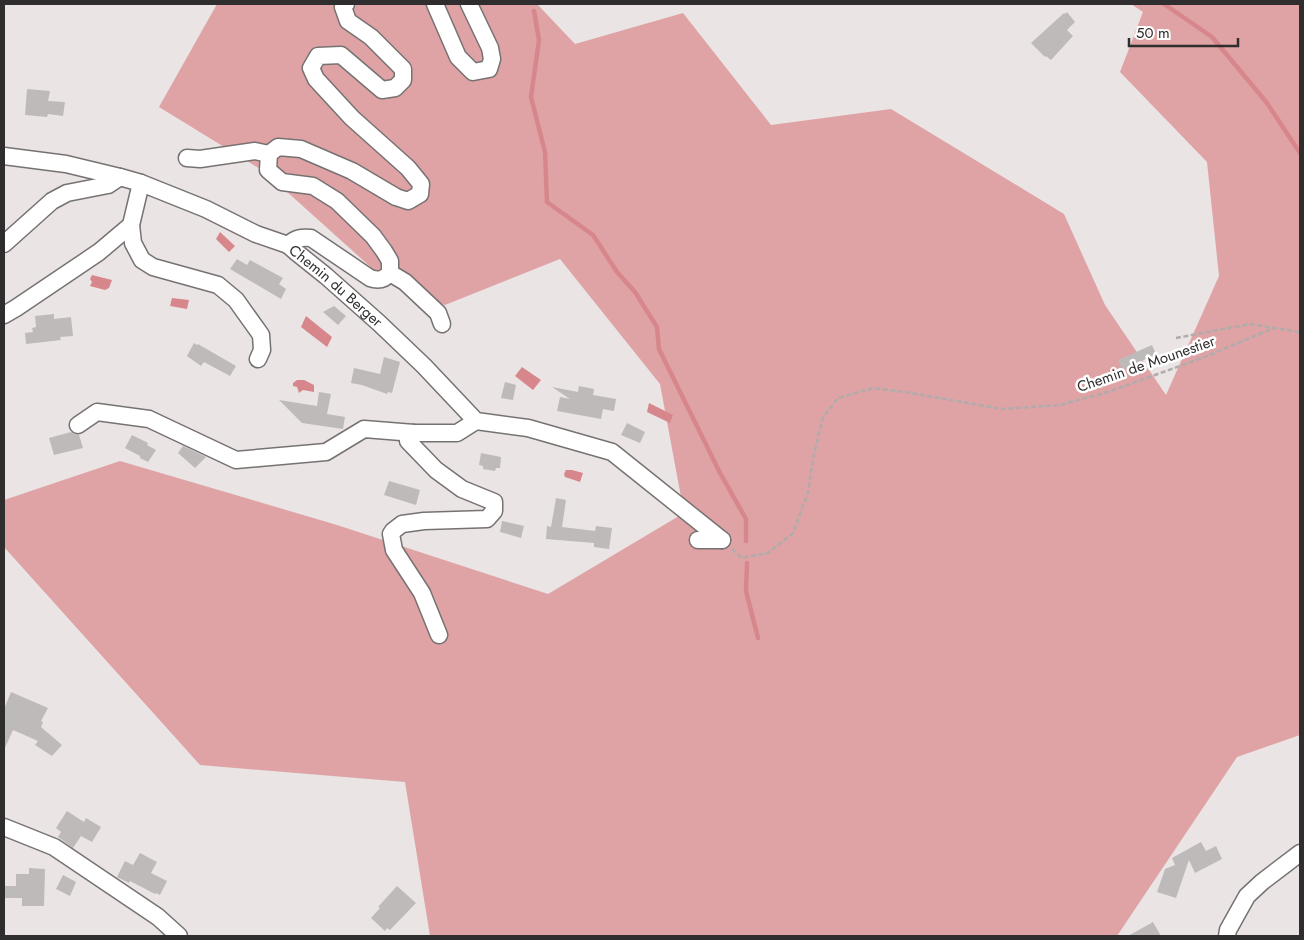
<svg xmlns="http://www.w3.org/2000/svg" width="1304" height="940" font-family="Jost,sans-serif">
  <style>
    .green { fill: #dfa3a5 }
    .water { fill: #d7878c }
    .lines { fill: none; stroke-linecap: round; stroke-linejoin: round }
    .stream { stroke: #d7878c; stroke-width: 4.5 }
    .building { fill: #bfbaba }
    .minor-casing { stroke: #777272; stroke-width: 19 }
    .path { stroke: #b0acac; stroke-width: 2.5; stroke-dasharray: 5 2.5; stroke-linecap: butt }
    .minor { stroke: #fff; stroke-width: 16 }
    .labels { text-anchor: middle; stroke-width: 5; stroke-linejoin: round; paint-order: stroke }
    .street-label { font-size: 15px; fill: #2f2d2d; stroke: #fff }
  </style>
  <rect width="100%" height="100%" fill="#eae4e5"/>
  <path class="green" d="M 217,4 L 537,4 L 575,44 L 683,13 L 771,125 L 891,109 L 1064,214 L 1105,305 L 1166,395 L 1219,276 L 1207,162 L 1120,72 L 1143,12 L 1131,4 L 1300,4 L 1300,735 L 1237,757 L 1117,936 L 430,936 L 405,782 L 200,765 L 4,547 L 4,500 L 120,461 L 337,525 L 548,594 L 684,513 L 660,384 L 560,259 L 445,305 L 385,280 L 265,172 L 159,107 Z"/>
  <path class="water" d="M 220,232 L 235,246 L 229,252 L 216,239 Z
    M 92,275 L 112,280 L 109,288 L 105,290 L 90,286 L 92,282 L 90,279 Z
    M 172,298 L 189,300 L 187,309 L 170,306 Z
    M 306,316 L 332,337 L 327,347 L 301,327 Z
    M 522,367 L 541,380 L 533,390 L 515,376 Z
    M 297,380 L 304,380 L 314,385 L 314,392 L 303,390 L 299,393 L 297,387 L 293,386 L 293,383 Z
    M 649,403 L 673,415 L 670,423 L 647,412 Z
    M 566,470 L 572,470 L 583,473 L 580,482 L 565,477 L 564,474 Z"/>
  <g class="lines">
    <path class="stream" d="M 1164,4 L 1212,37 L 1267,103 L 1300,153
      M 534,11 L 539,40 L 531,97 L 545,152 L 547,202 L 593,235 L 617,272 L 635,292 L 657,327 L 659,349 L 720,473 L 746,519 L 746,541
      M 747,563 L 746,591 L 758,638"/>
  </g>
  <path class="building" d="M 1067,12 L 1075,22 L 1067,30 L 1073,36 L 1051,60 L 1046,56 L 1045,57 L 1031,43 L 1064,13 L 1065,14 Z
    M 27,89 L 50,91 L 48,101 L 65,102 L 63,116 L 48,114 L 47,117 L 25,115 Z
    M 237,259 L 247,265 L 250,260 L 283,278 L 279,284 L 286,289 L 281,299 L 230,269 Z
    M 334,306 L 346,316 L 338,325 L 323,312 Z
    M 54,314 L 54,319 L 71,317 L 73,336 L 60,337 L 61,340 L 26,344 L 25,333 L 33,332 L 32,328 L 36,327 L 35,316 Z
    M 194,343 L 197,345 L 198,344 L 236,366 L 230,376 L 204,362 L 201,366 L 187,356 Z
    M 1152,345 L 1156,354 L 1123,370 L 1118,360 Z
    M 384,357 L 400,362 L 392,393 L 388,392 L 387,394 L 362,385 L 351,383 L 354,368 L 380,374 Z
    M 505,382 L 516,385 L 513,400 L 501,398 Z
    M 579,386 L 594,389 L 593,395 L 616,399 L 614,411 L 603,409 L 601,419 L 557,411 L 560,397 L 570,399 L 552,387 L 578,392 Z
    M 319,392 L 331,394 L 327,414 L 345,417 L 343,429 L 302,423 L 279,400 L 317,406 Z
    M 627,423 L 645,432 L 640,443 L 621,435 Z
    M 71,432 L 74,434 L 79,435 L 83,448 L 54,455 L 49,438 Z
    M 132,435 L 148,443 L 147,445 L 156,450 L 148,462 L 140,458 L 140,456 L 125,448 Z
    M 183,446 L 206,457 L 195,468 L 178,453 Z
    M 481,453 L 501,457 L 500,468 L 496,468 L 495,471 L 483,469 L 483,466 L 479,465 Z
    M 389,481 L 420,490 L 416,505 L 384,495 Z
    M 556,498 L 566,500 L 562,527 L 595,531 L 596,526 L 612,528 L 609,549 L 594,547 L 594,543 L 546,539 L 547,526 L 551,527 Z
    M 502,521 L 524,526 L 521,538 L 500,532 Z
    M 11,692 L 48,708 L 41,721 L 43,722 L 41,727 L 62,745 L 52,756 L 35,745 L 38,741 L 13,730 L 4,750 L 4,709 Z
    M 67,811 L 84,822 L 86,818 L 101,827 L 92,842 L 81,836 L 73,848 L 58,837 L 61,832 L 56,828 Z
    M 1201,842 L 1206,851 L 1216,846 L 1222,859 L 1195,873 L 1189,860 L 1176,898 L 1157,892 L 1165,869 L 1175,865 L 1172,858 Z
    M 140,853 L 157,862 L 151,873 L 167,881 L 160,895 L 156,893 L 155,894 L 130,881 L 129,883 L 117,877 L 125,861 L 133,865 Z
    M 29,868 L 45,869 L 44,906 L 22,906 L 22,898 L 5,898 L 5,886 L 16,886 L 16,874 L 29,874 Z
    M 63,875 L 76,882 L 70,896 L 56,889 Z
    M 397,886 L 416,903 L 390,930 L 387,928 L 385,931 L 371,918 L 380,908 L 378,907 Z
    M 1153,922 L 1161,936 L 1128,936 Z"/>
  <g class="lines">
    <g class="minor-casing">
      <g id="minor">
        <path id="s1" d="M 346,4 L 343,7 L 348,21 L 371,37 L 403,69 L 403,80 L 395,88 L 382,90 L 341,55 L 318,56 L 311,68 L 316,79 L 352,118 L 408,168 L 421,184 L 420,194 L 408,201 L 396,197 L 352,171 L 301,149 L 278,147 L 269,154 L 268,170 L 282,182 L 313,186 L 337,201 L 373,236 L 384,251 L 390,261 L 390,273 C 384,280 378,281 370,278 L 311,238 C 301,237 296,238 288,245 L 296,252 L 326,276 L 379,323 L 424,366 L 476,421 L 528,428 L 612,452 L 722,540"/>
        <path d="M 435,4 L 458,57 L 473,72 L 489,69 L 492,59 L 490,48 L 469,4"/>
        <path d="M 4,156 L 66,164 L 120,177 L 141,183 L 206,209 L 256,234 L 288,245"/>
        <path d="M 187,158 L 200,159 L 255,151 L 269,154"/>
        <path d="M 141,183 L 131,225 L 133,243 L 142,260 L 153,267 L 218,285 L 236,300 L 261,335 L 262,350 L 258,359"/>
        <path d="M 4,244 L 52,201 L 67,193 L 108,185 L 120,177"/>
        <path d="M 390,273 L 405,282 L 438,313 L 442,324"/>
        <path d="M 4,315 L 16,308 L 99,252 L 131,225"/>
        <path d="M 78,425 L 97,412 L 149,419 L 236,460 L 326,452 L 364,429 L 414,433 L 457,433 L 476,421"/>
        <path d="M 414,433 L 408,441 L 436,470 L 462,489 L 494,502 L 494,511 L 487,519 L 424,521 L 402,524 L 393,531 L 391,534 L 394,550 L 422,593 L 439,635"/>
        <path d="M 698,540 L 722,540"/>
        <path d="M 4,827 L 54,847 L 158,917 L 179,936"/>
        <path d="M 1227,936 L 1228,930 L 1247,896 L 1262,882 L 1300,853"/>
      </g>
    </g>
    <path class="path" d="M 1176,338 L 1250,324 L 1273,328
      M 732,549 L 742,558 L 768,553 L 793,533 L 808,493 L 813,459 L 823,417 L 838,398 L 873,388 L 905,392 L 1002,409 L 1060,405 L 1108,392 L 1202,358 L 1274,328 L 1300,332"/>
    <use href="#minor" class="minor"/>
  </g>
  <g class="labels">
    <g class="street-label">
      <text dy="5" stroke="none"><textPath href="#s1" startOffset="925">Chemin du Berger</textPath></text>
      <text transform="translate(1146 364) rotate(-19)" y="5">Chemin de Mounestier</text>
    </g>
  </g>
  <rect width="1304" height="940" fill="none" stroke="#2f2d2d" stroke-width="10"/>
  <path d="M1129 38v8h109v-8" fill="none" stroke="#2f2d2d" stroke-width="2.5"/>
  <text x="1136" y="38" font-size="15" fill="#2f2d2d" stroke="#ffffff" stroke-width="4" paint-order="stroke">50 m</text>
</svg>
